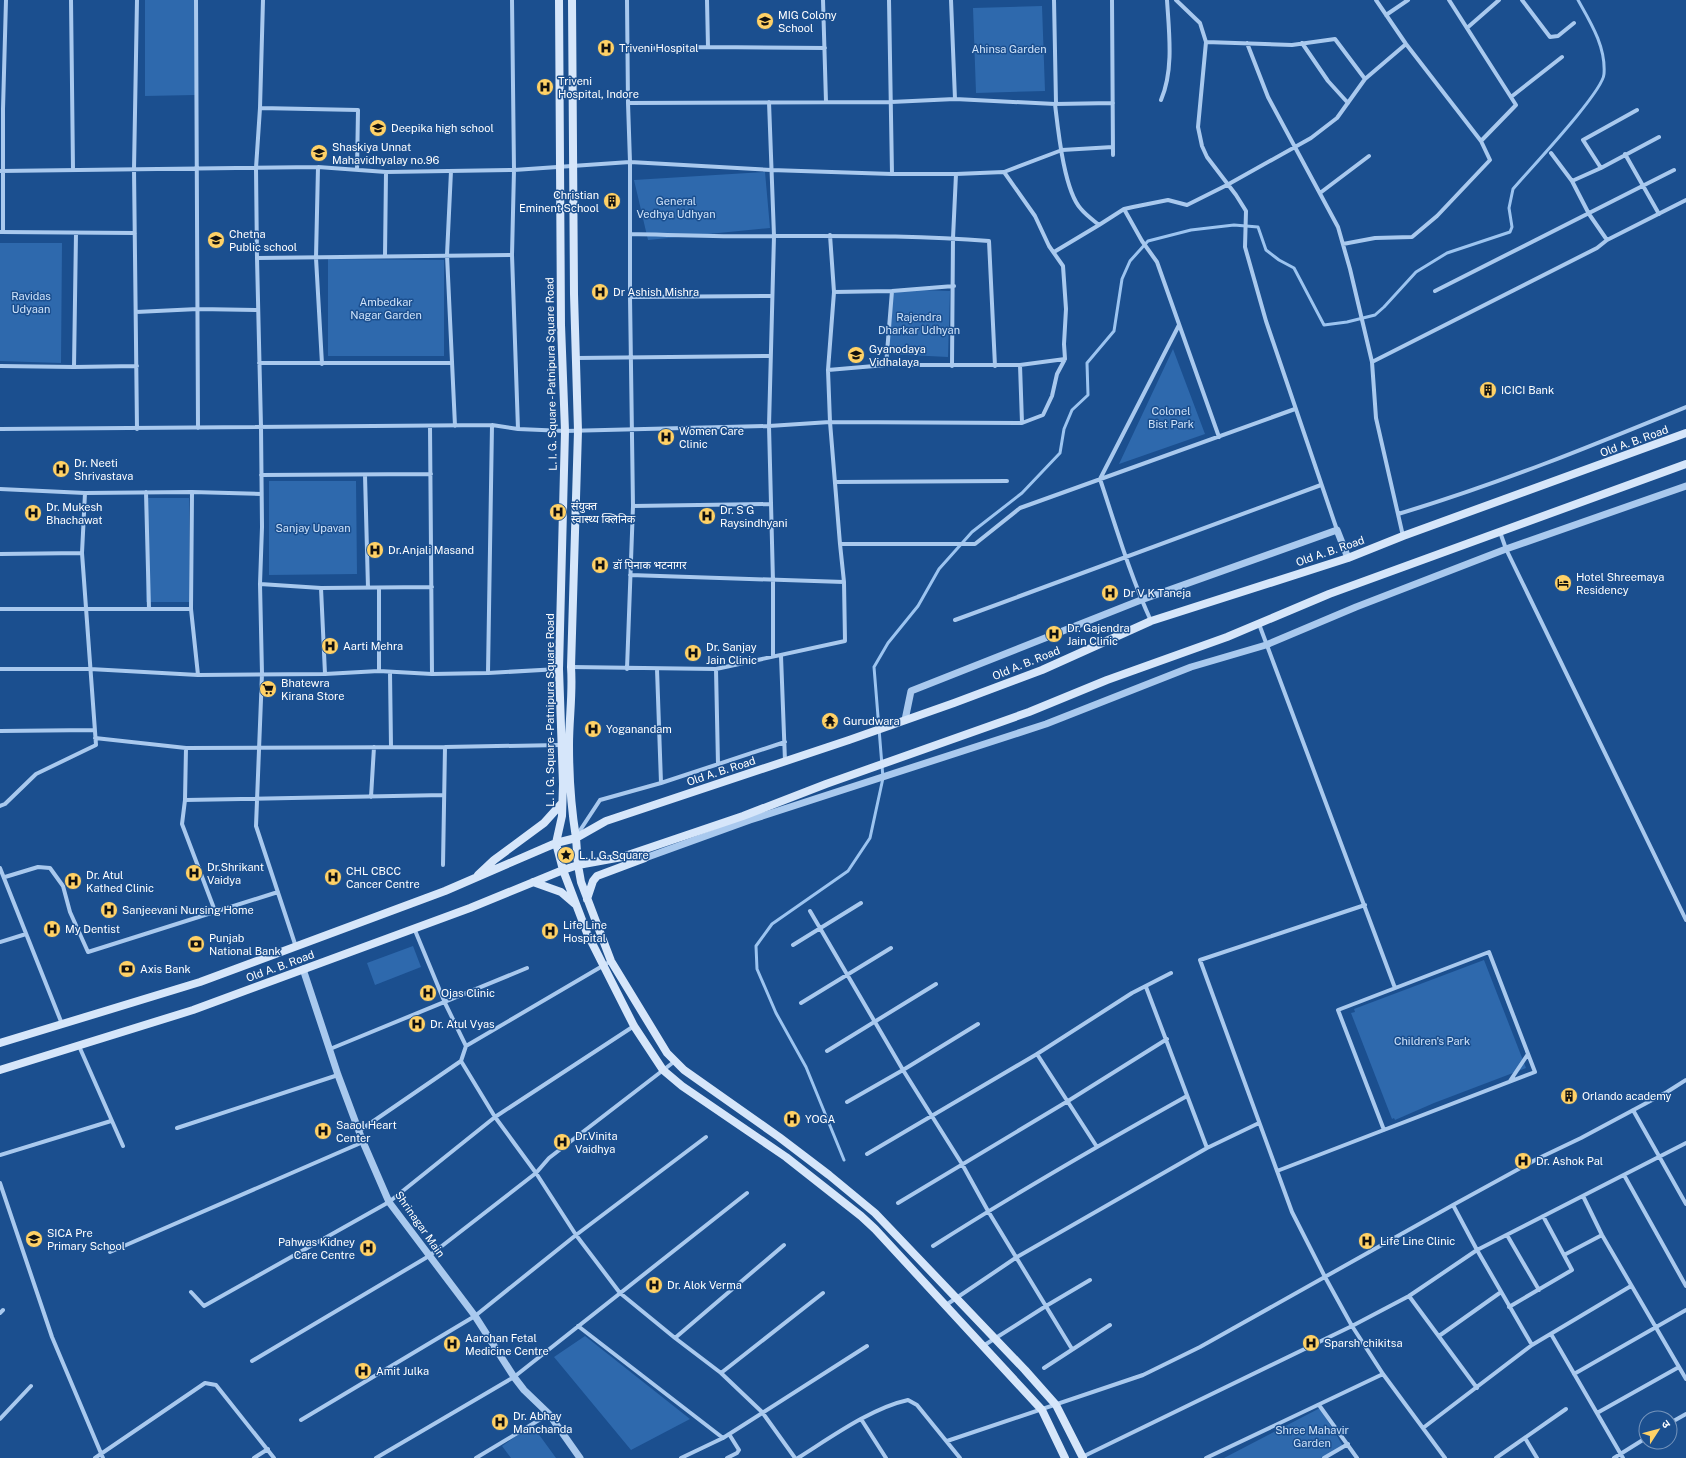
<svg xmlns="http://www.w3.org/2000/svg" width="1686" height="1458" font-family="'Public Sans','Noto Sans Devanagari',sans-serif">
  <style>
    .green { fill: #2e69ad }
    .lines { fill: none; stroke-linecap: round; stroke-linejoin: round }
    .stream { stroke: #9cc4f0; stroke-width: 3 }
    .minor { stroke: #a9c9ee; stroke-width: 4 }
    .tertiary { stroke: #a9c9ee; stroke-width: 7 }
    .secondary { stroke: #d6e6fa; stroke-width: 8 }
    .labels { text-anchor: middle; stroke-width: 3; stroke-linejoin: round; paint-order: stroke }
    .poi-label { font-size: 11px; fill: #fff; stroke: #1b4f8f; text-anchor: start }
    .park-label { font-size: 11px; fill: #cfe3fa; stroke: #1b4f8f }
    .street-label { font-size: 11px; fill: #fff; stroke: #1b4f8f }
  </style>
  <rect width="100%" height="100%" fill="#1b4f8f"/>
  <path class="green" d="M 145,0 L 194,0 L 195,95 L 145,96 Z
    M 1042,6 L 1045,91 L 976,93 L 973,8 Z
    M 765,172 L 770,228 L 648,240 L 634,180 Z
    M 0,243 L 62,243 L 61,363 L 0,361 Z
    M 328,259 L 444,260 L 444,356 L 328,356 Z
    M 891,289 L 950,291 L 948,357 L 889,354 Z
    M 1173,349 L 1205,434 L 1119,464 Z
    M 269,481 L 356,481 L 357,574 L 269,575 Z
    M 148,498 L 189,498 L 189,602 L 146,602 Z
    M 413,946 L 421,967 L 375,985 L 367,963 Z
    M 1484,960 L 1526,1068 L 1434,1103 L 1395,1120 L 1394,1118 L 1392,1119 L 1351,1013 L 1355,1012 L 1354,1009 Z
    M 585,1336 L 690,1419 L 631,1450 L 554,1357 Z
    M 1320,1408 L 1343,1446 L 1321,1458 L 1224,1458 Z
    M 532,1425 L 556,1458 L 511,1458 L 502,1446 Z"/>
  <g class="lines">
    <path class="stream" d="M 844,1160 L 806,1067 L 776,1013 L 757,969 L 756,946 L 772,924 L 848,871 L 870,838 L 883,778 L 874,667 L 888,643 L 918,606 L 939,569 L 972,532 L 1022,493 L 1060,453 L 1064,429 L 1072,410 L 1088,395 L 1087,363 L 1114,331 L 1122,279 L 1130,261 L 1148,241 L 1191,230 L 1234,225 L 1258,227 L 1266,250 L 1279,260 L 1294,268 L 1324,325 L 1347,322 L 1375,315 L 1384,307 L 1416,272 L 1447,253 L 1510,232 L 1512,227 L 1509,208 L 1513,189 C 1529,170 1603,92 1604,74 C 1606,47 1591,23 1578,0"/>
    <path class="minor" d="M 71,0 L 73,169
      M 137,0 L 134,169 L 137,429
      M 196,0 L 198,428
      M 263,0 L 260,108 L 256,168 L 257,258 L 261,427 L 262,527 L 260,584 L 262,674 L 256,826 L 296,947
      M 512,0 L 514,170 L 512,255 L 518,429
      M 627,0 L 628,103 L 630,162 L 630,297 L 633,506 L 627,669
      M 707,0 L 708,47
      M 823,0 L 826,102
      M 889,0 L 892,174
      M 951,0 L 955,99
      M 1054,0 L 1056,103
      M 1112,0 L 1113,155
      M 1176,0 L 1200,23 L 1206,42 L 1198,127 L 1202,146 L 1207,157 L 1236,195 L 1246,211 L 1245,247 L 1266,321 L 1337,530
      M 1376,0 L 1406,44 L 1481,141
      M 1522,0 L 1550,37 L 1558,36 L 1574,23
      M 1386,15 L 1408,0
      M 1467,28 L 1499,0
      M 1206,42 L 1292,45 L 1335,39 L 1365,79
      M 1247,43 L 1268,97 L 1338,227 L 1350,269 L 1372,362 L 1376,418 L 1403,536
      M 1302,43 L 1328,81 L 1348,103
      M 628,49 L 708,47 L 825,48
      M 1511,97 L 1562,57
      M 1161,100 C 1174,70 1169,32 1167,0
      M 769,102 L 774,236 L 769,426 L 773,581 L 773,656
      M 628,103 L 891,102 L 955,99 L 1055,104 L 1113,103
      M 1055,104 C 1058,129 1064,191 1081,209 C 1086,215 1093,220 1099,225 L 1124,209 L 1133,207 L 1168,200 L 1187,205 L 1227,185 L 1311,138 L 1337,118 L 1365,79 L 1406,44
      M 260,108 L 358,110 L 357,170
      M 1551,153 L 1572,181 L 1589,214 L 1607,240
      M 1625,154 L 1659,214
      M 318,167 L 316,258 L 322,364
      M 1601,168 L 1583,140 L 1637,110
      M 0,171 L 318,167 L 386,172 L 514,170 L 630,162 L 771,170 L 892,174 L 956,174 L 1004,172 L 1062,150 L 1113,147
      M 451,171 L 447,255 L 455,426
      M 1572,181 L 1601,168 L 1659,137
      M 1320,193 L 1369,156
      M 1124,209 L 1142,241 L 1157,262 L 1219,437
      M 0,232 L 135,233
      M 3,232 L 3,109 L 6,0
      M 631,234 C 679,235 726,237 774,236 C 846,236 918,235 989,241 L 995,366
      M 1343,244 L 1375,238 L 1412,237 L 1437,216 L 1490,160 L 1481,141 L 1516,105 L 1449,0
      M 1054,252 L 1099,225
      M 385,256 L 386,172
      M 257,258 L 512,255
      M 1435,291 L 1674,170
      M 834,292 L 892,291 L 954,286
      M 630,297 L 772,296
      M 136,312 L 198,309 L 258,310
      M 576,358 L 770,356
      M 1372,362 L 1597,248 L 1607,240 L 1686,200
      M 259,363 L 451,363
      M 886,365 L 892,291
      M 1020,365 L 1022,423
      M 0,366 L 74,367 L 137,366
      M 952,366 L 953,238 L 956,174
      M 74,367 L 76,233
      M 828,370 L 886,365 L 1020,365 L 1065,359
      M 430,426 L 432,674
      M 0,429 L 492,425 L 518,429 L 565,431 L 769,426 L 830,422 L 1022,423 L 1043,415 L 1052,396 L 1057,374 L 1065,359 L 1064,344 L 1066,309 L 1063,266 L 1049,246 L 1035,216 L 1004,172
      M 261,475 L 431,474
      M 365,475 L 368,588
      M 835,482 L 1007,481
      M 0,489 L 85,493 L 192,492 L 261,494
      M 146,492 L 149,609
      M 192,492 L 191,609 L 198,675
      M 633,506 L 771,504
      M 1398,514 C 1496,485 1591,446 1686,407
      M 1500,532 L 1506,549 L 1686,920
      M 840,544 L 975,544 L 1020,508 L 1295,409
      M 0,554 L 82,553
      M 630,575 L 844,582
      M 260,584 L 321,588 L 432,587
      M 321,588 L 325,674
      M 0,609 L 191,609
      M 955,620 L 1321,485
      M 1151,621 C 1130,575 1116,527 1100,479 L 1179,325
      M 1259,624 L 1395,988
      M 781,656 L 785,761
      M 571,667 L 716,669 L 845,641 L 844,582 L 840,544 L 830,422 L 828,370 L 834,292 L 830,235
      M 0,669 L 90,669 L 198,675 L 325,674 L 379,671 L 432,674 L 488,673 L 559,669
      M 657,669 L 661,783
      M 716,669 L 718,764
      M 379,671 L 379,588
      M 390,672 L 391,747
      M 488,673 L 492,425
      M 0,731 L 94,730
      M 95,738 L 186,748 L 445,747 L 560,745
      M 186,748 L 185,800 L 182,824 L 215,911
      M 371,797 L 374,747
      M 185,800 L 444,795
      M 0,806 L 5,804 L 36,774 L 96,745 L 82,553 L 85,493
      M 577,835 L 600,800 L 661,783 L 785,742
      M 443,865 L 445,747
      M 0,868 L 62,1024
      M 5,877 L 38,867 L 50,868 L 63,886 L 70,912 L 88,952 L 278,892
      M 1365,905 L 1200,960 L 1292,1212 L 1325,1277 L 1352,1326 L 1383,1374 L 1445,1458
      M 810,911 L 903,1070 L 962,1164 L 988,1211 L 1072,1349
      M 414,928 L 445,1003 L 466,1046 L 461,1061 L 495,1117 L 536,1173 L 576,1235 L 620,1293 L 675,1338 L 721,1373 L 762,1412 L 795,1458
      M 0,942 L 26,934
      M 793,945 L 861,903
      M 1146,987 L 1207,1148
      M 801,1003 L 891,948
      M 79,1046 L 123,1146
      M 466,1046 L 611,961
      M 330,1049 L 527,968
      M 827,1051 L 936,984
      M 1037,1054 L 1097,1147
      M 1510,1081 L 1528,1054
      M 847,1102 L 903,1070 L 978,1024
      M 1633,1110 L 1686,1204
      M 177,1128 L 338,1075
      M 359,1131 L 461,1061
      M 867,1154 L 1037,1054 L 1132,993 L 1171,973
      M 0,1155 L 111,1121
      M 1277,1171 C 1363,1138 1449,1105 1535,1072 L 1489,952 L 1338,1010 L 1384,1130
      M 1624,1175 L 1686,1286
      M 0,1183 L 52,1337 L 103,1458
      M 1583,1196 L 1602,1235 L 1686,1379
      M 898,1203 L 1068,1101 L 1167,1039
      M 1453,1205 L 1477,1250 L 1532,1345
      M 1507,1235 L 1539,1290
      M 933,1246 C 1016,1193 1101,1144 1187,1096
      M 110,1252 L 363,1142
      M 1564,1255 L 1602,1235
      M 191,1292 L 204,1306 L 389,1202 L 495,1117 L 634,1026
      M 1409,1296 L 1477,1388
      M 946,1305 L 1017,1257 L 1207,1148 L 1259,1123
      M 1509,1307 L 1572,1270 L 1543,1216
      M 0,1313 L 3,1310
      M 578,1326 L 723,1438
      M 1551,1334 L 1623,1458
      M 1439,1336 L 1501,1292
      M 675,1338 L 784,1245
      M 983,1346 L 1046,1306 L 1090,1280
      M 252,1361 L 429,1256 L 536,1173 L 549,1158 L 675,1061
      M 1044,1368 L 1110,1325
      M 721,1373 L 823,1293
      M 1574,1374 L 1686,1310
      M 1319,1405 L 1357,1458
      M 1597,1413 L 1679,1367
      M 0,1419 L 31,1386
      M 861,1419 L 886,1458
      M 301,1420 L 475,1316 L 576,1235 L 706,1137
      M 1670,1423 L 1686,1414
      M 1423,1428 L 1532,1345 L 1631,1286
      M 1525,1438 L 1537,1458
      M 947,1441 L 1143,1375 L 1200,1347 L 1453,1205 L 1537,1159 L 1581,1138 L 1667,1092 L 1686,1080
      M 1082,1457 L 1352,1326 L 1409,1296 L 1477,1250 L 1686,1143
      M 95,1458 L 205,1383 L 216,1385 L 274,1458
      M 254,1458 L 268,1449
      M 376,1458 L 514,1377 L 747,1193
      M 476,1458 L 549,1414
      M 681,1458 L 723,1438 L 867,1346
      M 727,1458 L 737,1453 L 739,1450 L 729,1434
      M 798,1458 C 830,1438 871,1408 908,1400 L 917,1405 L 960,1458
      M 1206,1458 L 1383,1374
      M 1324,1458 L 1348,1444
      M 1496,1458 L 1566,1409
      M 1614,1458 L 1646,1438"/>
    <path class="tertiary" d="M 905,720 L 911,691 L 1141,600 L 1337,530 L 1348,558
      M 645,858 L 750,820 L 1046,724 L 1191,667 L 1266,645 L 1356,607 L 1506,549 L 1686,486
      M 303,969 L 338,1075 L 363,1142 L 389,1202 L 475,1316 L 514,1377 L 524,1390 L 549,1414 L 580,1458"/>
    <path class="secondary" d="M 572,0 L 574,294 L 578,431 L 571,667 C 573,693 569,719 569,745 C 569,776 571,807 576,838 L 606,821 L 849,740 L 954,703 L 1042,670 L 1151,621 L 1348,558 L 1403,536 L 1686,433
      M 478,875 L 494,860 L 544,823 L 562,803
      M 533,882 L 561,892 L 575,904
      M 587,899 L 593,881 L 597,876 L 645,858 L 643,850
      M 0,1043 L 200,982 L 445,891 L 556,843 L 562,816 L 563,784 L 559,669 L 565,431 L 561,325 L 559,0
      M 0,1070 L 193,1010 L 470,908 L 563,870 L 578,865 L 576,838 L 556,843 L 563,870 L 587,933 L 634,1026 L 663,1070 L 682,1086 L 786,1157 L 861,1216 L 875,1229 L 1042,1410 L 1065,1458
      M 1083,1458 L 1056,1405 L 1025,1370 L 875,1213 L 829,1175 L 779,1137 L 684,1070 L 667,1053 L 611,961 L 581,882 L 578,865 L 622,857 L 743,816 L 826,784 L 1029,712 L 1107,680 L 1227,637 L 1329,594 L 1686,464"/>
  </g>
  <defs>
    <g id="school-disc" transform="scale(0.9)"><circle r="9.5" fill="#ffd166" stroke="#1b4f8f"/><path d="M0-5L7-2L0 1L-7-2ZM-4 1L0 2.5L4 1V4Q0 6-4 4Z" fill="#111"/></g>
    <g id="hospital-disc" transform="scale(0.9)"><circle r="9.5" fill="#ffd166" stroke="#1b4f8f"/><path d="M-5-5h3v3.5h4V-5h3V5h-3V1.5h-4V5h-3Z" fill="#111"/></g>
    <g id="building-disc" transform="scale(0.9)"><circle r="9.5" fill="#ffd166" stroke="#1b4f8f"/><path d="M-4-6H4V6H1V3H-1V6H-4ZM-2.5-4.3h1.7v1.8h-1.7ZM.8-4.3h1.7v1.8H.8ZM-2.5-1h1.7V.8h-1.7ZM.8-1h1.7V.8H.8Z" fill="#111"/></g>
    <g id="hotel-disc" transform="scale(0.9)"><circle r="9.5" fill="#ffd166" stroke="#1b4f8f"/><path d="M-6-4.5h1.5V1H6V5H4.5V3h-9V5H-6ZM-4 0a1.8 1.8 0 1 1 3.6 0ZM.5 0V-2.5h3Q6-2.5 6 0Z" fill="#111"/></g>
    <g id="supermarket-disc" transform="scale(0.9)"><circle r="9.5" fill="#ffd166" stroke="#1b4f8f"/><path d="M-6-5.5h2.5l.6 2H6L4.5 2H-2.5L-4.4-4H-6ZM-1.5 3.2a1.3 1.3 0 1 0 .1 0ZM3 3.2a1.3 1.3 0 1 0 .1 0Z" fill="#111"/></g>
    <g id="temple-disc" transform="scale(0.9)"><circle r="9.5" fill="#ffd166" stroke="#1b4f8f"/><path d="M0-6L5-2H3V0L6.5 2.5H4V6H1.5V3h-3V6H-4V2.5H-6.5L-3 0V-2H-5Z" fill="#111"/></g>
    <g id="sight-disc" transform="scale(0.9)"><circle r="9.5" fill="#ffd166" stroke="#1b4f8f"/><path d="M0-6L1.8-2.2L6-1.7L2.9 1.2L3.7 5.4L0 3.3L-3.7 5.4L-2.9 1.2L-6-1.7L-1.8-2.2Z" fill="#111"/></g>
    <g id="bank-disc" transform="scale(0.9)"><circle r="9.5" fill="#ffd166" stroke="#1b4f8f"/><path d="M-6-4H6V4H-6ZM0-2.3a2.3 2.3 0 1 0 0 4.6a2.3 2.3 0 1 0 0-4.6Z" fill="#111"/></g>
  </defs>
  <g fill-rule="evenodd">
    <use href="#school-disc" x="765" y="21"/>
    <use href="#hospital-disc" x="606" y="48"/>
    <use href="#hospital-disc" x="545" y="87"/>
    <use href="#school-disc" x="378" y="128"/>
    <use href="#school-disc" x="319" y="153"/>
    <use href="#building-disc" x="612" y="201"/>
    <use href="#school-disc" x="216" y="240"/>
    <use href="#hospital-disc" x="600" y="292"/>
    <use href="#school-disc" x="856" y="355"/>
    <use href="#building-disc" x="1488" y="390"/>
    <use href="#hospital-disc" x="666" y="437"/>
    <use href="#hospital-disc" x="61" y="469"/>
    <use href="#hospital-disc" x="558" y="512"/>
    <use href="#hospital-disc" x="33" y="513"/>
    <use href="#hospital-disc" x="707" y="516"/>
    <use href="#hospital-disc" x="375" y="550"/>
    <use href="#hospital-disc" x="600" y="565"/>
    <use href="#hotel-disc" x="1563" y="583"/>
    <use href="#hospital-disc" x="1110" y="593"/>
    <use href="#hospital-disc" x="1054" y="634"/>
    <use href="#hospital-disc" x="330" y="646"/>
    <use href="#hospital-disc" x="693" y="653"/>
    <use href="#supermarket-disc" x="268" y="689"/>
    <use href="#temple-disc" x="830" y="721"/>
    <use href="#hospital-disc" x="593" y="729"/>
    <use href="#sight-disc" x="566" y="855"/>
    <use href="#hospital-disc" x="194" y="873"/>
    <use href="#hospital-disc" x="333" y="877"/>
    <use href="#hospital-disc" x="73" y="881"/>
    <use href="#hospital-disc" x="109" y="910"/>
    <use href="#hospital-disc" x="52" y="929"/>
    <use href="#hospital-disc" x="550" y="931"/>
    <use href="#bank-disc" x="196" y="944"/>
    <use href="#bank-disc" x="127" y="969"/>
    <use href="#hospital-disc" x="428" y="993"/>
    <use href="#hospital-disc" x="417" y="1024"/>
    <use href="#building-disc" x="1569" y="1096"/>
    <use href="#hospital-disc" x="792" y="1119"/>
    <use href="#hospital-disc" x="323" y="1131"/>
    <use href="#hospital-disc" x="562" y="1142"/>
    <use href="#hospital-disc" x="1523" y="1161"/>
    <use href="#school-disc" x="34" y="1239"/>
    <use href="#hospital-disc" x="1367" y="1241"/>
    <use href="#hospital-disc" x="368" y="1248"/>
    <use href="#hospital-disc" x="654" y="1285"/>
    <use href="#hospital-disc" x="1311" y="1343"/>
    <use href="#hospital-disc" x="452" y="1344"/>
    <use href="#hospital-disc" x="363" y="1371"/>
    <use href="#hospital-disc" x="500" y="1422"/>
  </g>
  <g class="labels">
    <g class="poi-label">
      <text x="778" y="19">MIG Colony<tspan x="778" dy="13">School</tspan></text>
      <text x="619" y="52">Triveni Hospital</text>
      <text x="558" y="85">Triveni<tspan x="558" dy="13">Hospital, Indore</tspan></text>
      <text x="391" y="132">Deepika high school</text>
      <text x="332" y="151">Shaskiya Unnat<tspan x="332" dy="13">Mahavidhyalay no.96</tspan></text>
      <text x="599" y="199" text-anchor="end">Christian<tspan x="599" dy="13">Eminent School</tspan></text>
      <text x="229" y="238">Chetna<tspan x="229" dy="13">Public school</tspan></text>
      <text x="613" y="296">Dr Ashish Mishra</text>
      <text x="869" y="353">Gyanodaya<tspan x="869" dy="13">Vidhalaya</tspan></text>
      <text x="1501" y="394">ICICI Bank</text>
      <text x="679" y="435">Women Care<tspan x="679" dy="13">Clinic</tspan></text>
      <text x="74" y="467">Dr. Neeti<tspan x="74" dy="13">Shrivastava</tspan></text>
      <text x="571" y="510">संयुक्त<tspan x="571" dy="13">स्वास्थ्य क्लिनिक</tspan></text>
      <text x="46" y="511">Dr. Mukesh<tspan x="46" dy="13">Bhachawat</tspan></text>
      <text x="720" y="514">Dr. S G<tspan x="720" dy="13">Raysindhyani</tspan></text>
      <text x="388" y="554">Dr.Anjali Masand</text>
      <text x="613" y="569">डॉ पिनाक भटनागर</text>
      <text x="1576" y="581">Hotel Shreemaya<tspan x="1576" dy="13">Residency</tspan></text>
      <text x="1123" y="597">Dr V K Taneja</text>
      <text x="1067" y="632">Dr. Gajendra<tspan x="1067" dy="13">Jain Clinic</tspan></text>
      <text x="343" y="650">Aarti Mehra</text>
      <text x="706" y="651">Dr. Sanjay<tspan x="706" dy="13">Jain Clinic</tspan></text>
      <text x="281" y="687">Bhatewra<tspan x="281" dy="13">Kirana Store</tspan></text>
      <text x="843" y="725">Gurudwara</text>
      <text x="606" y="733">Yoganandam</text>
      <text x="579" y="859">L. I. G. Square</text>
      <text x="207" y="871">Dr.Shrikant<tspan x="207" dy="13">Vaidya</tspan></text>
      <text x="346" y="875">CHL CBCC<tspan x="346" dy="13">Cancer Centre</tspan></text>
      <text x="86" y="879">Dr. Atul<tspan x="86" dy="13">Kathed Clinic</tspan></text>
      <text x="122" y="914">Sanjeevani Nursing Home</text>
      <text x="563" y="929">Life Line<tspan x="563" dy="13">Hospital</tspan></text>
      <text x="65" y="933">My Dentist</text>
      <text x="209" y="942">Punjab<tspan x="209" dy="13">National Bank</tspan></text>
      <text x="140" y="973">Axis Bank</text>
      <text x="441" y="997">Ojas Clinic</text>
      <text x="430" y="1028">Dr. Atul Vyas</text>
      <text x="1582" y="1100">Orlando academy</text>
      <text x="805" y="1123">YOGA</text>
      <text x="336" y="1129">Saaol Heart<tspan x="336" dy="13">Center</tspan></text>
      <text x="575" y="1140">Dr.Vinita<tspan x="575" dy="13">Vaidhya</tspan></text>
      <text x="1536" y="1165">Dr. Ashok Pal</text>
      <text x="47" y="1237">SICA Pre<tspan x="47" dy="13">Primary School</tspan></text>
      <text x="1380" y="1245">Life Line Clinic</text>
      <text x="355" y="1246" text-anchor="end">Pahwas Kidney<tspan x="355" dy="13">Care Centre</tspan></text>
      <text x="667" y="1289">Dr. Alok Verma</text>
      <text x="465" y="1342">Aarohan Fetal<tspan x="465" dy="13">Medicine Centre</tspan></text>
      <text x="1324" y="1347">Sparsh chikitsa</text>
      <text x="376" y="1375">Amit Julka</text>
      <text x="513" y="1420">Dr. Abhay<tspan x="513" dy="13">Manchanda</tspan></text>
    </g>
    <g class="park-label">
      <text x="1009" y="53">Ahinsa Garden</text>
      <text x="676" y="205">General<tspan x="676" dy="13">Vedhya Udhyan</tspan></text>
      <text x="31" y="300">Ravidas<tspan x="31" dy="13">Udyaan</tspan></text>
      <text x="386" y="306">Ambedkar<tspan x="386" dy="13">Nagar Garden</tspan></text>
      <text x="919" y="321">Rajendra<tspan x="919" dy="13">Dharkar Udhyan</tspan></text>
      <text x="1171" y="415">Colonel<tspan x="1171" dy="13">Bist Park</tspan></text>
      <text x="313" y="532">Sanjay Upavan</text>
      <text x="1432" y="1045">Children's Park</text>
      <text x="1312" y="1434">Shree Mahavir<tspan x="1312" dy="13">Garden</tspan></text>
    </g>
    <g class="street-label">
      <text transform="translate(551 374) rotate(-91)" y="4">L. I. G. Square - Patnipura Square Road</text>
      <text transform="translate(1634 441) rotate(-20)" y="4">Old A. B. Road</text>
      <text transform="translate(1330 551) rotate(-19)" y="4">Old A. B. Road</text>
      <text transform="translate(1026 663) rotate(-22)" y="4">Old A. B. Road</text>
      <text transform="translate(550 710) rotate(-90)" y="4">L. I. G. Square - Patnipura Square Road</text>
      <text transform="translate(721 771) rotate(-18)" y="4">Old A. B. Road</text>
      <text transform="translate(280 966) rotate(-20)" y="4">Old A. B. Road</text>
      <text transform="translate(420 1224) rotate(55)" y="4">Shrinagar Main</text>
    </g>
  </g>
  <g transform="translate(1658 1430) rotate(54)"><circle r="19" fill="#1b4f8f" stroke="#7695bc"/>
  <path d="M0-3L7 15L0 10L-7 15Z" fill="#ffd166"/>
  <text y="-6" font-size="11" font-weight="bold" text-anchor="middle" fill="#ffffff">उ</text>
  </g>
</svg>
